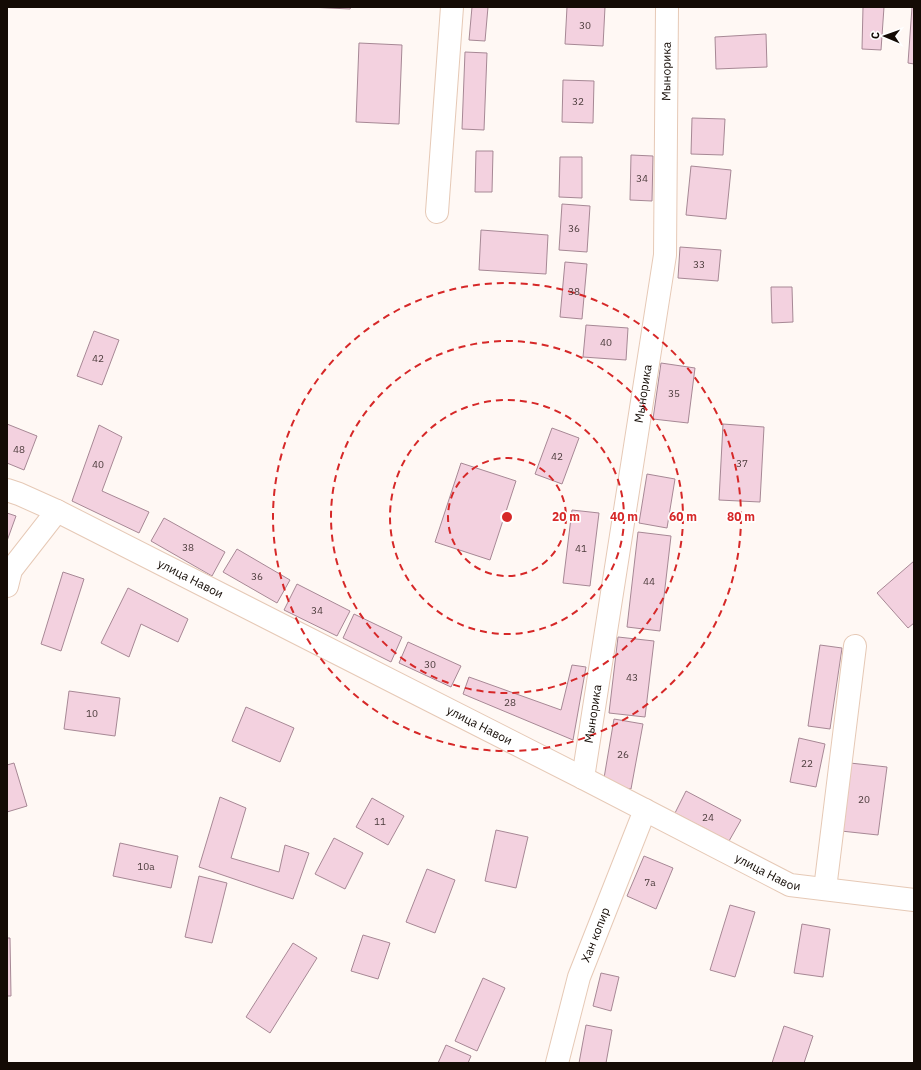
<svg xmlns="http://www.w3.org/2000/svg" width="921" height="1070" font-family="'IBM Plex Sans',sans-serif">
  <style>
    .building { fill: #f3d1df; stroke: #a78895 }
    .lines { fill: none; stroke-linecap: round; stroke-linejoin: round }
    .minor-casing { stroke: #e6c9b6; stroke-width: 24 }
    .minor { stroke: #fff; stroke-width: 22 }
    .ring { fill: none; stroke: #d62828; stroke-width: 2; stroke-dasharray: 7 5 }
    .labels { text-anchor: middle; stroke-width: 3.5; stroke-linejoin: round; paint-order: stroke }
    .number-label { font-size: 10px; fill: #4c3c3c }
    .street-label { font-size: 12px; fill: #140b05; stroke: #fff }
    .centre { fill: #d62828; stroke: #fff; stroke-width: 2 }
    .ring-label { font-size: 12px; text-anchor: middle; font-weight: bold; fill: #d62828; stroke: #fff; stroke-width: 3.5; stroke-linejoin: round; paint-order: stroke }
  </style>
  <rect width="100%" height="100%" fill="#fff8f4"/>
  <path class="building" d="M 309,7 L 351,7 L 350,9 Z
    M 472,7 L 488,7 L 485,41 L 469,40 Z
    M 567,7 L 605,7 L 603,46 L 565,44 Z
    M 863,7 L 884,7 L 881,50 L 862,49 Z
    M 912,7 L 914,7 L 914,64 L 908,63 Z
    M 766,34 L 767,67 L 716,69 L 715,37 Z
    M 359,43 L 402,45 L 399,124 L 356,122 Z
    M 465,52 L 487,53 L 484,130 L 462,129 Z
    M 563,80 L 594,81 L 593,123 L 562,122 Z
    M 692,118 L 725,119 L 723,155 L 691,154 Z
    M 476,151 L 493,151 L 492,192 L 475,192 Z
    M 631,155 L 653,156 L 652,201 L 630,200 Z
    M 560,157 L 582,157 L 582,198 L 559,197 Z
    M 691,166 L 731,170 L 726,219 L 686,215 Z
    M 562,204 L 590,206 L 587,252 L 559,250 Z
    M 481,230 L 548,235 L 546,274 L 479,270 Z
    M 680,247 L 721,250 L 718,281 L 678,278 Z
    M 565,262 L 587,264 L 582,319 L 560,317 Z
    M 771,287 L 792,287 L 793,322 L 772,323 Z
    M 586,325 L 628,328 L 626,360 L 583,357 Z
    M 94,331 L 119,340 L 102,385 L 77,376 Z
    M 661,363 L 695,368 L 688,423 L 653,419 Z
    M 7,424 L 37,436 L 24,470 L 7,463 Z
    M 723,424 L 764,427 L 760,502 L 719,500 Z
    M 99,425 L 122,437 L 102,491 L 149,512 L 139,533 L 72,501 Z
    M 552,428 L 579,438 L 562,484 L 535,474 Z
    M 461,463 L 516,481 L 490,560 L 435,542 Z
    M 647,474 L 675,479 L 667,528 L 639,523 Z
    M 572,510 L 599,513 L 590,586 L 563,583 Z
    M 7,513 L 16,516 L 7,541 Z
    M 164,518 L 225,552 L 212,576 L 151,541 Z
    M 638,532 L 671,536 L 660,631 L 627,627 Z
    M 237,549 L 290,580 L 277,603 L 223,572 Z
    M 914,561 L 914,623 L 908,628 L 877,593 Z
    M 63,572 L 84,579 L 61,651 L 41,644 Z
    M 297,584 L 350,611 L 337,636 L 284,610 Z
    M 128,588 L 188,619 L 178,642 L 141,624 L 129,657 L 101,643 Z
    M 354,614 L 402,637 L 391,662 L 343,638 Z
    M 618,637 L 654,641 L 645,717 L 609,713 Z
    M 408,642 L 461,666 L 451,687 L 399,663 Z
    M 820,645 L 842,648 L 830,729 L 808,726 Z
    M 572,665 L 586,667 L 573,740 L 463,694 L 469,677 L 561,710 Z
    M 69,691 L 120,698 L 115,736 L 64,729 Z
    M 246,707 L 294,728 L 280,762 L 232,741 Z
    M 614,719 L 643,724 L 631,789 L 603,784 Z
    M 799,738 L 825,744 L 816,787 L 790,782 Z
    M 14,763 L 27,806 L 7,812 L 7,765 Z
    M 850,763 L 887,767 L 878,835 L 841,831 Z
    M 686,791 L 741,820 L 729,841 L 675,813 Z
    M 220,797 L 246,808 L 231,858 L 279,872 L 285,845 L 309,853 L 293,899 L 199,867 Z
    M 372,798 L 404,816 L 388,845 L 356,827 Z
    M 496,830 L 528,837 L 516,888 L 485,881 Z
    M 334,838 L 363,853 L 345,889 L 315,874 Z
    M 120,843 L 178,856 L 171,888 L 113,876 Z
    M 644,856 L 673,868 L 656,909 L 627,896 Z
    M 427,869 L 455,880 L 435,933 L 406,922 Z
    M 199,876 L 227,883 L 212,943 L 185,937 Z
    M 730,905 L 755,912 L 735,977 L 710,970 Z
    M 802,924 L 830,929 L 823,977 L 794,973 Z
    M 363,935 L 390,943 L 378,979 L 351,971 Z
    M 7,938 L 10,938 L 11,996 L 7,996 Z
    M 293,943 L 317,958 L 270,1033 L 246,1017 Z
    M 601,973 L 619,977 L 611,1011 L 593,1006 Z
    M 483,978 L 505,988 L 477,1051 L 455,1041 Z
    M 586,1025 L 612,1030 L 606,1063 L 579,1063 Z
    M 784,1026 L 813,1036 L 804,1063 L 772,1063 Z
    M 446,1045 L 471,1056 L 468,1063 L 438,1063 Z"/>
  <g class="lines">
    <g class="minor-casing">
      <g id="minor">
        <path d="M 437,212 L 452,7"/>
        <path id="s1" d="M 7,490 L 19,494 L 57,511 L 583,778 L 790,885 L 914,900"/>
        <path d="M 7,586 L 11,570 L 57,511"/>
        <path id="s2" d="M 583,778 L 665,255 L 667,7"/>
        <path d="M 825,889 L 855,646"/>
        <path id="s3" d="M 557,1063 L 579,977 L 645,810"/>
      </g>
    </g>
    <use href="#minor" class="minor"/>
  </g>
  <g class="ring">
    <circle cx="507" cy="517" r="59"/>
    <circle cx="507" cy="517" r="117"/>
    <circle cx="507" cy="517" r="176"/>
    <circle cx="507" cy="517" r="234"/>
  </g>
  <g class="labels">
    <g class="number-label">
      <text x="585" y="29">30</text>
      <text x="578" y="105">32</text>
      <text x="642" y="182">34</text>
      <text x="574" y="232">36</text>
      <text x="699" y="268">33</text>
      <text x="574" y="295">38</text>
      <text x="606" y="346">40</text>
      <text x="98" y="362">42</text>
      <text x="674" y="397">35</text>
      <text x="19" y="453">48</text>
      <text x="557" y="460">42</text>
      <text x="742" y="467">37</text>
      <text x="98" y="468">40</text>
      <text x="188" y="551">38</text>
      <text x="581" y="552">41</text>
      <text x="257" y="580">36</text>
      <text x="649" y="585">44</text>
      <text x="317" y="614">34</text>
      <text x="430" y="668">30</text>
      <text x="632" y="681">43</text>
      <text x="510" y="706">28</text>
      <text x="92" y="717">10</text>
      <text x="623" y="758">26</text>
      <text x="807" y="767">22</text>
      <text x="864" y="803">20</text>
      <text x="708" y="821">24</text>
      <text x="380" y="825">11</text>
      <text x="146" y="870">10а</text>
      <text x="650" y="886">7а</text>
    </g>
    <g class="street-label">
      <text dy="4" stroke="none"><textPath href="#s2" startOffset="713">Мынорика</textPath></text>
      <text dy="4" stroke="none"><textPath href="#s2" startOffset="389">Мынорика</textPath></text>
      <text dy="4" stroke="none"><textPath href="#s1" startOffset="204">улица Навои</textPath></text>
      <text dy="4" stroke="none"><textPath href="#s2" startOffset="65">Мынорика</textPath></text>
      <text dy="4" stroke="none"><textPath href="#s1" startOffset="528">улица Навои</textPath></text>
      <text dy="4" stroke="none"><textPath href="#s1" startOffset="852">улица Навои</textPath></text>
      <text dy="4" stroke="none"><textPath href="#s3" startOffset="134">Хан копир</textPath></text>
    </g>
  </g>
  <circle cx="507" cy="517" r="6" class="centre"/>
  <g class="ring-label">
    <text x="566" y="521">20 m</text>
    <text x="624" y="521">40 m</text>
    <text x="683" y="521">60 m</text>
    <text x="741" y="521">80 m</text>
  </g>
  <rect width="921" height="1070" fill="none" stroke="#140b05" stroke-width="16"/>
  <g transform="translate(885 36) rotate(272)" stroke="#ffffff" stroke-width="3" paint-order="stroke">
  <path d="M0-3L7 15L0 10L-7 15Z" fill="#140b05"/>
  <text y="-6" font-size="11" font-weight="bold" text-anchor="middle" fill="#140b05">С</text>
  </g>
</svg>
